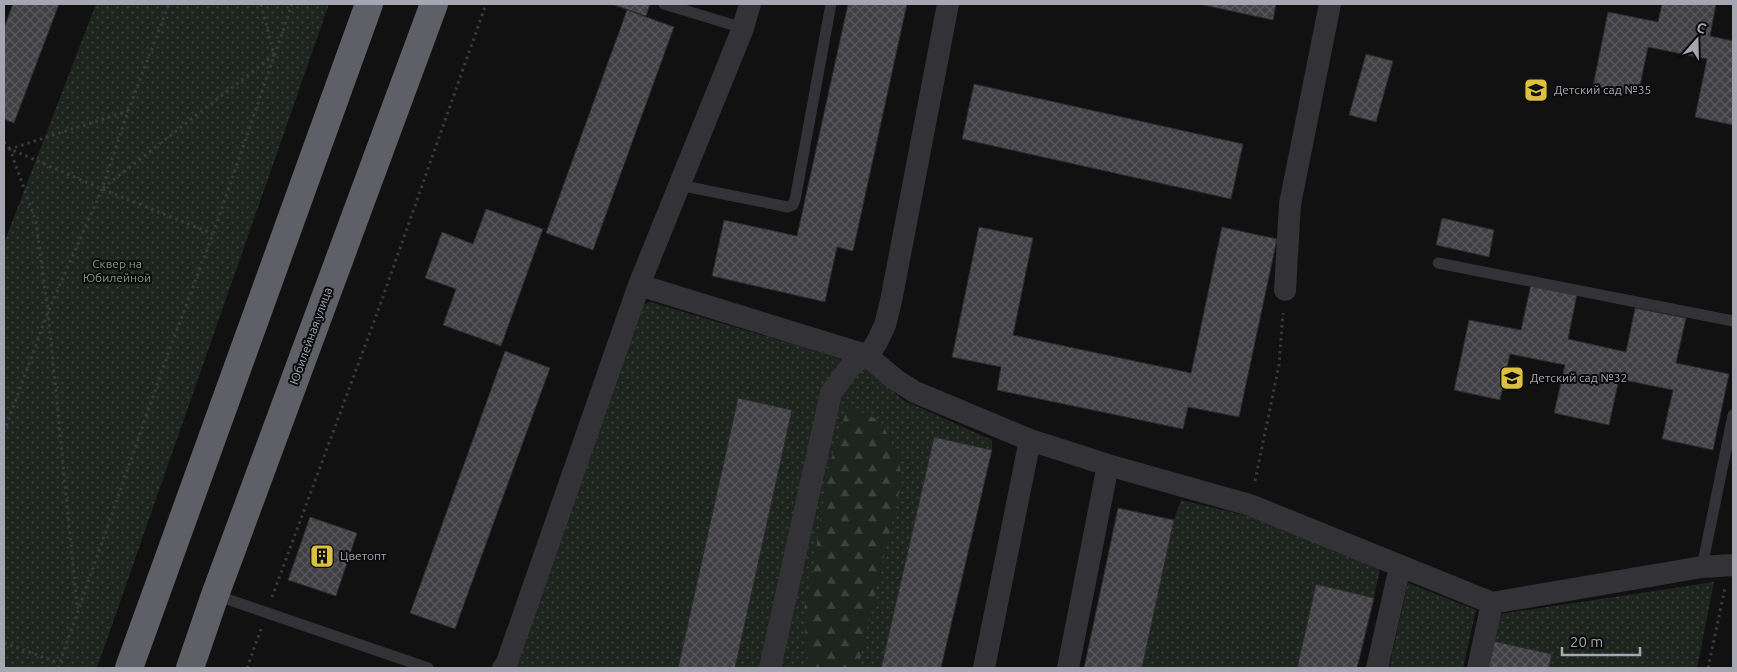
<svg xmlns="http://www.w3.org/2000/svg" width="1737" height="672" font-family="Ubuntu,sans-serif">
  <style>
    .green { fill: url(#green-dots) }
    .forest { fill: url(#forest-firs) }
    .building { fill: url(#building-cross-hatch); stroke: #2c2b2e }
    .lines { fill: none; stroke-linecap: round; stroke-linejoin: round }
    .path { stroke: #39393e; stroke-width: 3; stroke-dasharray: 2.5 4; stroke-linecap: butt }
    .lane { stroke: #333337; stroke-width: 11 }
    .street { stroke: #333337; stroke-width: 22 }
    .highway { stroke: #5f6067; stroke-width: 28 }
    .labels { text-anchor: middle; stroke-width: 4; stroke-linejoin: round; paint-order: stroke }
    .poi-label { font-size: 12px; fill: #a4a6b1; stroke: #0c0c0d; text-anchor: start }
    .park-label { font-size: 12px; fill: #7d9b84; stroke: #0c0c0d }
    .street-label { font-size: 12px; fill: #a4a6b1; stroke: #0c0c0d }
  </style>
  <defs>
    <pattern id="green-dots" width="8" height="8" patternUnits="userSpaceOnUse" patternTransform="scale(1.25)"><rect width="8" height="8" fill="#1e251f"/><path d="M2 2h.1M6 6h.1" fill="none" stroke="#3c423d" stroke-width="1.8" stroke-linecap="round"/></pattern>
    <pattern id="forest-firs" width="22" height="20" patternUnits="userSpaceOnUse" patternTransform="scale(1.25)"><rect width="22" height="20" fill="#1e251f"/><path d="M5 1l3.5 6h-7zM16 11l3.5 6h-7z" fill="#3c423d"/></pattern>
    <pattern id="building-cross-hatch" width="8" height="8" patternUnits="userSpaceOnUse" patternTransform="scale(1.25)"><rect width="8" height="8" fill="#414145"/><path d="M0 0l8 8M0 8l8-8" fill="none" stroke="#59595d"/></pattern>
  </defs>
  <rect width="100%" height="100%" fill="#111112"/>
  <path class="green" d="M 96,4 L 329,4 L 97,668 L 4,668 L 4,243 Z
    M 650,302 L 809,349 L 867,368 L 903,400 L 992,440 L 992,450 L 934,437 L 881,668 L 511,668 L 631,309 Z
    M 1181,500 L 1248,516 L 1380,568 L 1374,598 L 1316,584 L 1297,668 L 1142,668 L 1174,520 Z
    M 1714,582 L 1697,668 L 1549,668 L 1552,654 L 1493,641 L 1500,614 Z
    M 1408,583 L 1476,610 L 1463,668 L 1389,668 Z"/>
  <path class="forest" d="M 848,406 L 881,421 L 898,456 L 902,480 L 858,668 L 805,668 L 807,661 L 804,609 L 813,570 L 828,469 Z"/>
  <path class="building" d="M 13,4 L 59,4 L 14,123 L 4,119 L 4,28 Z
    M 611,4 L 650,4 L 646,16 Z
    M 848,4 L 907,4 L 853,251 L 837,247 L 825,302 L 712,276 L 724,220 L 797,236 Z
    M 1199,4 L 1276,4 L 1273,20 Z
    M 1662,4 L 1716,4 L 1710,36 L 1733,41 L 1733,125 L 1695,117 L 1707,59 L 1648,47 L 1638,95 L 1593,86 L 1608,12 L 1658,22 Z
    M 627,10 L 674,27 L 593,250 L 546,233 Z
    M 1366,54 L 1393,61 L 1376,122 L 1349,115 Z
    M 974,84 L 1243,144 L 1231,199 L 962,139 Z
    M 486,209 L 543,229 L 501,346 L 443,325 L 456,289 L 425,278 L 442,232 L 473,244 Z
    M 1442,218 L 1494,230 L 1489,257 L 1436,245 Z
    M 979,227 L 1033,238 L 1013,335 L 1191,373 L 1222,227 L 1277,239 L 1239,417 L 1188,407 L 1183,429 L 997,390 L 1001,367 L 952,357 Z
    M 1531,284 L 1577,294 L 1568,339 L 1626,352 L 1635,308 L 1686,318 L 1676,363 L 1729,374 L 1713,450 L 1662,439 L 1673,390 L 1619,379 L 1609,425 L 1554,413 L 1565,365 L 1510,354 L 1500,400 L 1454,390 L 1469,320 L 1521,330 Z
    M 505,351 L 550,368 L 455,629 L 410,613 Z
    M 738,398 L 792,410 L 735,668 L 678,668 Z
    M 934,437 L 992,450 L 941,668 L 881,668 Z
    M 1118,508 L 1174,520 L 1142,668 L 1084,668 Z
    M 310,517 L 357,533 L 336,596 L 288,580 Z
    M 1316,584 L 1374,598 L 1357,668 L 1297,668 Z
    M 1493,641 L 1552,654 L 1549,668 L 1487,668 Z"/>
  <g class="lines">
    <path class="path" d="M 4,142 L 10,149 L 102,189 L 213,234
      M 103,188 L 274,55 L 261,4
      M 4,432 L 48,312 L 102,189 L 128,111 L 169,4
      M 1255,481 L 1279,365 L 1283,313
      M 272,597 L 379,308 L 486,4
      M 77,605 L 48,312 L 36,222 L 10,149 L 128,111
      M 4,643 L 59,663
      M 58,668 L 169,351 L 213,234 L 292,4
      M 247,668 L 261,629
      M 1708,668 L 1725,588"/>
    <path class="lane" d="M 664,4 L 743,28
      M 679,185 L 788,207 L 793,205 L 795,200 L 831,4
      M 1438,263 L 1733,321
      M 1702,567 L 1733,415
      M 215,595 L 428,668"/>
    <path class="street" d="M 639,285 L 866,355 L 896,380 L 915,392 L 1030,440 L 1108,465 L 1250,505 L 1492,603 L 1702,567 L 1733,565
      M 1285,290 L 1290,204 L 1330,4
      M 503,668 L 506,665 L 639,285 L 743,28 L 750,4
      M 770,668 L 831,393 L 850,367 L 871,351 L 877,342 L 885,325 L 891,301 L 948,4
      M 984,668 L 1030,440
      M 1068,668 L 1108,465
      M 1377,668 L 1400,567
      M 1478,668 L 1492,603"/>
    <path class="highway" d="M 129,668 L 369,4
      M 190,668 L 215,595 L 434,4"/>
  </g>
  <defs>
    <g id="school-square" transform="scale(1.25)"><rect x="-9" y="-9" width="18" height="18" rx="4" fill="#dcc140" stroke="#0c0c0d"/><path d="M0-5L7-2L0 1L-7-2ZM-4 1L0 2.5L4 1V4Q0 6-4 4Z" fill="#111"/></g>
    <g id="building-square" transform="scale(1.25)"><rect x="-9" y="-9" width="18" height="18" rx="4" fill="#dcc140" stroke="#0c0c0d"/><path d="M-4-6H4V6H1V3H-1V6H-4ZM-2.5-4.3h1.7v1.8h-1.7ZM.8-4.3h1.7v1.8H.8ZM-2.5-1h1.7V.8h-1.7ZM.8-1h1.7V.8H.8Z" fill="#111"/></g>
  </defs>
  <g fill-rule="evenodd">
    <use href="#school-square" x="1536" y="90"/>
    <use href="#school-square" x="1512" y="378"/>
    <use href="#building-square" x="322" y="556"/>
  </g>
  <g class="labels">
    <g class="poi-label">
      <text x="1554" y="94">Детский сад №35</text>
      <text x="1530" y="382">Детский сад №32</text>
      <text x="340" y="560">Цветопт</text>
    </g>
    <g class="park-label">
      <text x="117" y="268">Сквер на<tspan x="117" dy="14">Юбилейной</tspan></text>
    </g>
    <g class="street-label">
      <text transform="translate(311 336) rotate(-70)" y="4">Юбилейная улица</text>
    </g>
  </g>
  <rect width="1737" height="672" fill="none" stroke="#a4a6b1" stroke-width="10"/>
  <g transform="translate(1697 40) rotate(20)" stroke="#0c0c0d" stroke-width="4" paint-order="stroke">
  <path d="M0-4L9 19L0 12L-9 19Z" fill="#a4a6b1"/>
  <text y="-8" font-size="14" font-weight="bold" text-anchor="middle" fill="#a4a6b1">С</text>
  </g>
  <path d="M1562 647v8h78v-8" fill="none" stroke="#a4a6b1" stroke-width="2.5"/>
  <text x="1570" y="647" font-size="15" fill="#a4a6b1" stroke="#0c0c0d" stroke-width="4" paint-order="stroke">20 m</text>
</svg>
